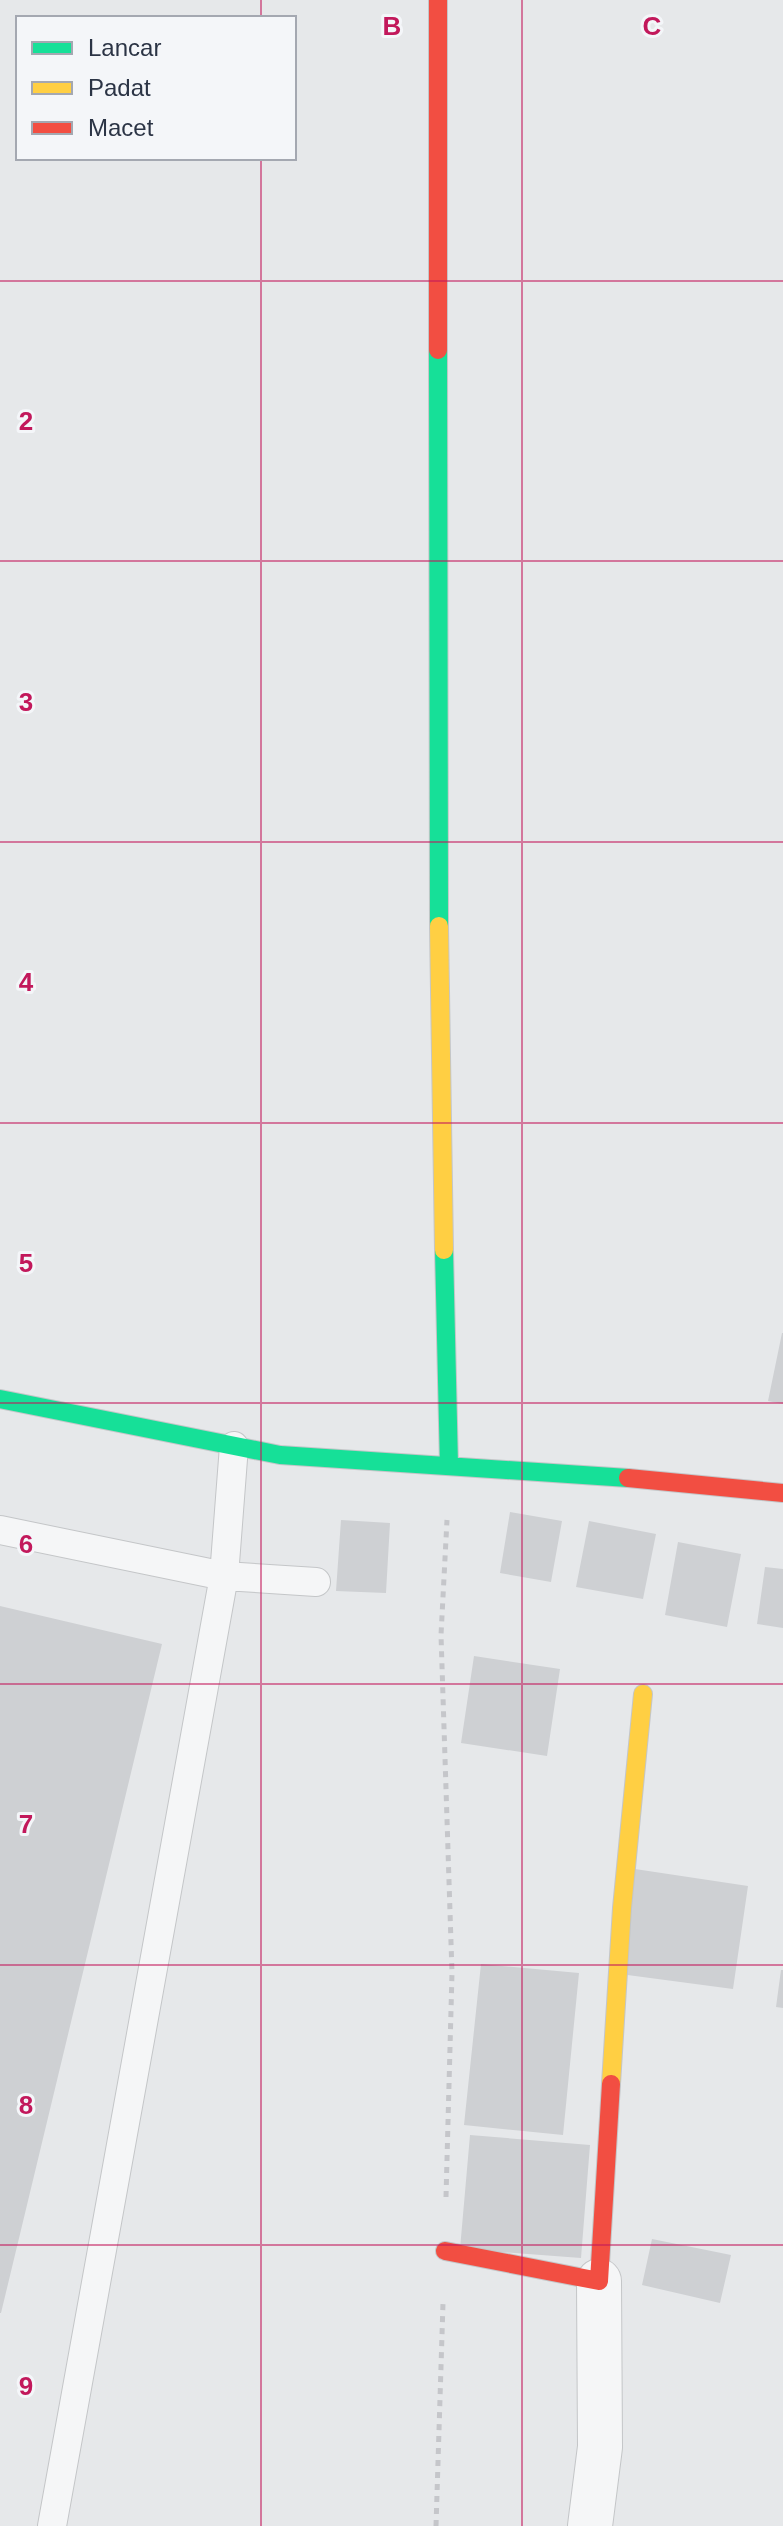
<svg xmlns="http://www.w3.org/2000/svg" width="783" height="2526" font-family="Helvetica,sans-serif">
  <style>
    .building { fill: #ced0d3 }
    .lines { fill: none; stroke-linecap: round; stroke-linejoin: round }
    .lane-casing { stroke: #c4c6c8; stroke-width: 30 }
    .street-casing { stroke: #c4c6c8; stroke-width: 46 }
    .fast-casing { stroke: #c4c6c8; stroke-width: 20 }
    .slow-casing { stroke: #c4c6c8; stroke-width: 20 }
    .jam-casing { stroke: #c4c6c8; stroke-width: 20 }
    .path { stroke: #c5c6ca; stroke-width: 5; stroke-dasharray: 6 6; stroke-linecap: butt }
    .lane { stroke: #f5f6f7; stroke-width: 28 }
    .street { stroke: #f5f6f7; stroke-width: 44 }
    .fast { stroke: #16e098; stroke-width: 18 }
    .slow { stroke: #ffcf43; stroke-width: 18 }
    .jam { stroke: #f24e42; stroke-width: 18 }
    .grid { fill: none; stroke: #c2185b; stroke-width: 2; stroke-opacity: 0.55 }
    .grid-label { font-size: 26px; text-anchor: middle; font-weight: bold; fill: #c2185b; stroke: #f4f6f9; stroke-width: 6; stroke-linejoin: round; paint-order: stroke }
  </style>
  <rect width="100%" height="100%" fill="#e6e8ea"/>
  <path class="building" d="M 782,1333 L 783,1333 L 783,1404 L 768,1401 Z
    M 510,1512 L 562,1521 L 551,1582 L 500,1573 Z
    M 341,1520 L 390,1523 L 386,1593 L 336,1591 Z
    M 589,1521 L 656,1534 L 643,1599 L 576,1587 Z
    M 678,1542 L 741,1554 L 727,1627 L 665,1615 Z
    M 765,1567 L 783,1569 L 783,1628 L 757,1624 Z
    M 0,1606 L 162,1644 L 1,2313 L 0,2313 Z
    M 474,1656 L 560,1669 L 547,1756 L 461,1743 Z
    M 635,1869 L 748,1886 L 733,1989 L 620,1974 Z
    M 481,1964 L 579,1973 L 563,2135 L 464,2125 Z
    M 781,1970 L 783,1970 L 783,2008 L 776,2007 Z
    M 470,2135 L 590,2145 L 581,2258 L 460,2249 Z
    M 652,2239 L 731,2255 L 720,2303 L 642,2285 Z"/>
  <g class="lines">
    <g class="lane-casing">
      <path id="lane" d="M 0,1530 L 224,1576 L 316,1582
        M 52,2526 L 224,1576 L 234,1446"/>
    </g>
    <g class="street-casing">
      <path id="street" d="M 590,2526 L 600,2447 L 599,2281"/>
    </g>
    <g class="fast-casing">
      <path id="fast" d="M 438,350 L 439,926
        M 444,1250 L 449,1466
        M 0,1399 L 280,1455 L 628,1478"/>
    </g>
    <g class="slow-casing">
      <path id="slow" d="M 439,926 L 444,1250
        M 611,2084 L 622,1908 L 643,1694"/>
    </g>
    <g class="jam-casing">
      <path id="jam" d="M 438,0 L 438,350
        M 628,1478 L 783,1493
        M 445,2251 L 599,2281 L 611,2084"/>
    </g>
    <path class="path" d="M 446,2197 L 452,1973 L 441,1635 L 447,1520
      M 436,2526 L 443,2303"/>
    <use href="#lane" class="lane"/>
    <use href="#street" class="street"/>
    <use href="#fast" class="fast"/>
    <use href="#slow" class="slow"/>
    <use href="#jam" class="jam"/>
  </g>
  <path class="grid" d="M 261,0 L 261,18M 522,0 L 522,2526M 261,158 L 261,2526M 0,281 L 783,281M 0,561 L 783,561M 0,842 L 783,842M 0,1123 L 783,1123M 0,1403 L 783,1403M 0,1684 L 783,1684M 0,1965 L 783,1965M 0,2245 L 783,2245"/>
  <g class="grid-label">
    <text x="392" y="35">B</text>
    <text x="652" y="35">C</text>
    <text x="26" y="430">2</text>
    <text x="26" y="711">3</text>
    <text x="26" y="991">4</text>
    <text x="26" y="1272">5</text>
    <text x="26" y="1553">6</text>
    <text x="26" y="1833">7</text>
    <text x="26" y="2114">8</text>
    <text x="26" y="2395">9</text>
  </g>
  <rect x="16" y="16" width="280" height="144" fill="#f4f6f9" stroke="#a4a8b1" stroke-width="2"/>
  <rect x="32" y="42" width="40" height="12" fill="#16e098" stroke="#a4a8b1" stroke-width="2"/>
  <text x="88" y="56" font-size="24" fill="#2b3445">Lancar</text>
  <rect x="32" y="82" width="40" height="12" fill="#ffcf43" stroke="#a4a8b1" stroke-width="2"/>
  <text x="88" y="96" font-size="24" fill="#2b3445">Padat</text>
  <rect x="32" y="122" width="40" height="12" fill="#f24e42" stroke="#a4a8b1" stroke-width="2"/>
  <text x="88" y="136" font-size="24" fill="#2b3445">Macet</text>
</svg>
